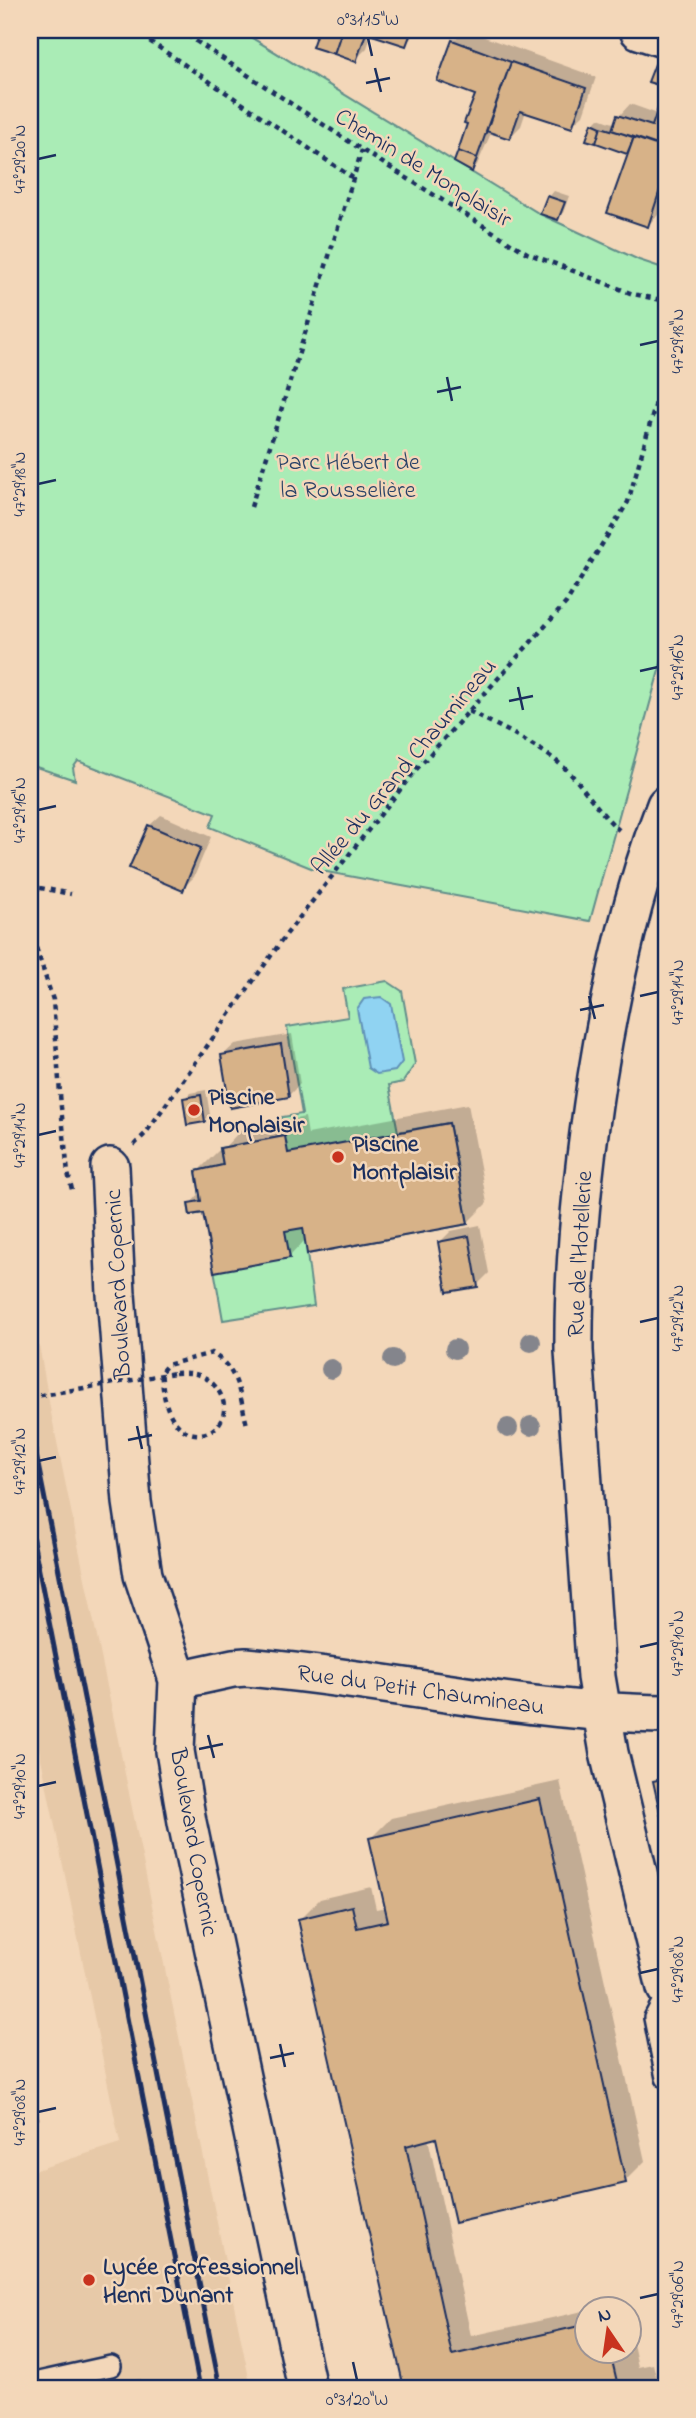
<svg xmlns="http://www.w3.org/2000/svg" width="696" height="2418" font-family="'Indie Flower',sans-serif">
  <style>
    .built { fill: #e7c9a8 }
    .green { fill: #aaecb6; stroke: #628e8a; stroke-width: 2 }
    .water { fill: #90d3f2; stroke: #6191b7; stroke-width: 2 }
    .shadow { fill: #0003 }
    .building { fill: #d7b288; stroke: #1b2f5e; stroke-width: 2 }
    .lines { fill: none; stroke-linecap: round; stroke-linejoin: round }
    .lane-casing { stroke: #1b2f5e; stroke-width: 24 }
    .street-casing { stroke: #1b2f5e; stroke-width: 42 }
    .path { stroke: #1b2f5e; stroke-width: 4.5; stroke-dasharray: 5 5; stroke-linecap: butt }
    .lane { stroke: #f3d7b9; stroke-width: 19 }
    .street { stroke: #f3d7b9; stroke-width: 37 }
    .rail { stroke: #1b2f5e; stroke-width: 5 }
    .path-bridge { stroke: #1b2f5e; stroke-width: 4.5; stroke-dasharray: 5 5; stroke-linecap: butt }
    .tree { fill: #84858c }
    .ticks { fill: none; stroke: #1b2f5e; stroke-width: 2.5 }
    .poi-dot { fill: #c8321e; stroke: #f3d7b9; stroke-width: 2.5 }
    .labels { text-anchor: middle; stroke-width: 5; stroke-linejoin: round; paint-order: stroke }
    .street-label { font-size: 24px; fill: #1b2f5e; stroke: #f3d7b9 }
    .park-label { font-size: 24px; fill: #294267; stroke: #f3d7b9 }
    .poi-label { font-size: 24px; font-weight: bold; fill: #1b2f5e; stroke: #f3d7b9; text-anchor: start }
    .neatline { fill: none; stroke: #1b2f5e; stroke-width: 2.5 }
    .ticks-label { font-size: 18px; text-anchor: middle; fill: #1b2f5e }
  </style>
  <rect width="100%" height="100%" fill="#f3d7b9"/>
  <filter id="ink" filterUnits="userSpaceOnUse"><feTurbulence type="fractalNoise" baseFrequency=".0143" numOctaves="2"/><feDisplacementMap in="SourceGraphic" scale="14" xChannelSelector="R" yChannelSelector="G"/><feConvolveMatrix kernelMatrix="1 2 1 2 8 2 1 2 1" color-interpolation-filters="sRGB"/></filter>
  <g filter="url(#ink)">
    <path class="built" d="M 30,1294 L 51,1413 L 251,2388 L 30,2388 L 30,2172 L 120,2143 L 30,1705 Z"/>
    <path class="green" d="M 30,30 L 239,30 L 540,214 L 639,260 L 666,269 L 666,645 L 590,921 L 316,870 L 210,827 L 215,814 L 78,761 L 73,768 L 75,780 L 30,765 Z
      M 387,981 L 402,991 L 415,1064 L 403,1082 L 389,1085 L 398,1132 L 449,1123 L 468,1224 L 307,1254 L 314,1306 L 223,1320 L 204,1213 L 190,1215 L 188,1204 L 201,1201 L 196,1171 L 223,1165 L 220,1148 L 285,1136 L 282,1117 L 302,1114 L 287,1027 L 348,1017 L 343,989 Z"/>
    <path class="water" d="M 381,997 L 391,1004 L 402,1062 L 395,1071 L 377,1074 L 368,1068 L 357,1009 L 364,999 Z"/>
    <path class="shadow" d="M 320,30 L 418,30 L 406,44 L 372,33 L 367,48 L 355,60 L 314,46 Z
      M 465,30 L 596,77 L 583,115 L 571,126 L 526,111 L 521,126 L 510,137 L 492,131 L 477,165 L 471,170 L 477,94 L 453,41 Z
      M 666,56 L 666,85 L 651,81 L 656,65 Z
      M 666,89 L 666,192 L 659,214 L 648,225 L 632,147 L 627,152 L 593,124 L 599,118 L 616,124 L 619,116 L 630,104 L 658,114 Z
      M 554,191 L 569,196 L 563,213 L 557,218 L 549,197 Z
      M 161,815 L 211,837 L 194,877 L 183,888 L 149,826 Z
      M 292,1034 L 300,1084 L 288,1096 L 223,1055 L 235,1044 Z
      M 206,1090 L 210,1115 L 204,1121 L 184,1099 L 190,1093 Z
      M 468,1104 L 487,1203 L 467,1223 L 306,1239 L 290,1256 L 190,1204 L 201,1192 L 198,1171 L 218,1151 L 222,1150 L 242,1129 L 305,1117 L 308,1134 Z
      M 480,1225 L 489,1273 L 477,1285 L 440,1242 L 451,1231 Z
      M 666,1770 L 666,1833 L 655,1782 Z
      M 560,1781 L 645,2161 L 625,2181 L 437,2136 L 428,2138 L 471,2336 L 588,2310 L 588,2352 L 630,2352 L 630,2330 L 638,2367 L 653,2364 L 659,2388 L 406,2388 L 300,1919 L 320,1899 L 371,1887 L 376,1909 L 386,1907 L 371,1838 L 391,1818 Z
      M 30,2088 L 40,2119 L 30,2126 Z
      M 623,2302 L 625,2310 L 588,2310 Z
      M 141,2379 L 142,2388 L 119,2388 L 126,2381 Z"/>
    <path class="building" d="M 318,30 L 342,30 L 334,54 L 312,47 Z
      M 342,30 L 412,30 L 406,46 L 366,33 L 356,62 L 334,54 Z
      M 452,40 L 511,62 L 477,158 L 458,151 L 467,124 L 464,123 L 475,95 L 437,81 Z
      M 511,62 L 586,88 L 572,128 L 520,111 L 510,139 L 486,131 Z
      M 655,64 L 666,69 L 666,121 L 658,146 L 612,130 L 617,115 L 652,126 L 665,87 L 648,82 Z
      M 592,123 L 601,127 L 596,143 L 586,140 Z
      M 601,127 L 634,137 L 627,154 L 596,143 Z
      M 634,137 L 666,148 L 666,171 L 648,227 L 607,213 Z
      M 458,151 L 477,158 L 472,172 L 454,162 Z
      M 547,196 L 565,202 L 558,220 L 540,214 Z
      M 148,825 L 201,848 L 183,891 L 129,868 Z
      M 281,1044 L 289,1097 L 230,1108 L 221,1055 Z
      M 201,1095 L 205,1122 L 187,1125 L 183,1098 Z
      M 449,1123 L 468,1224 L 307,1254 L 303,1228 L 285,1231 L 290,1258 L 214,1272 L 203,1213 L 190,1215 L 188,1203 L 201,1201 L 196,1171 L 223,1165 L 220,1148 L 285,1136 L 288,1153 Z
      M 469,1236 L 478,1287 L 447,1292 L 438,1242 Z
      M 666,1778 L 666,1835 L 665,1835 L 653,1781 Z
      M 540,1799 L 626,2183 L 455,2223 L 436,2138 L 406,2146 L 452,2355 L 588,2324 L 588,2352 L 610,2352 L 618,2386 L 633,2383 L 635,2388 L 404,2388 L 298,1919 L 352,1906 L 357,1928 L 388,1921 L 369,1838 Z"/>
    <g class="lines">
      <g class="lane-casing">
        <path id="lane" d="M 666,1995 L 654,2018 L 666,2078
          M 30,2384 L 111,2366"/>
      </g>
      <g class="street-casing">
        <path id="street" d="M 639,30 L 663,38 L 666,30
          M 666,805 C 632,892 612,984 597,1077 C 583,1168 573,1259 574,1351 L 596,1677 L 609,1753 L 666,1988
          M 110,1167 L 116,1294 L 132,1502 L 143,1575 L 178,1680 L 175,1751 L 187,1822 L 307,2388
          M 178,1680 L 233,1668 L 246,1667 C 387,1679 525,1713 666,1714"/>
      </g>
      <path class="path" d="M 133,30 L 353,178
        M 179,30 L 362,150 L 527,253 L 633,294 L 666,301
        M 251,507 L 362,150
        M 469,711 C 499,727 534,742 560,764 C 581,781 596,810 619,830
        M 30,886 L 71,894
        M 30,929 L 53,1000 L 61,1107 L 68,1173 L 73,1194
        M 134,1145 L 145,1134 L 285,936 L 414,772 L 566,603 L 628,502 L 655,406 L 666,358
        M 175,1373 C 190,1372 203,1373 214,1385 C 245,1420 197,1455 173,1419 C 164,1406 163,1388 161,1372 L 167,1365 L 212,1353 C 240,1371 239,1395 247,1425"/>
      <use href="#lane" class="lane"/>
      <use href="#street" class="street"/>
      <path class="rail" d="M 30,1424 L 220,2388
        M 30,1525 L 200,2388"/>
      <path class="path-bridge" d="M 30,1397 L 175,1373"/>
    </g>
    <g class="tree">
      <circle cx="531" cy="1342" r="10"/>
      <circle cx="455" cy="1349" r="10"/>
      <circle cx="393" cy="1359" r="10"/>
      <circle cx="331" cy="1369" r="10"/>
      <circle cx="531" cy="1426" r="10"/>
      <circle cx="508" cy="1428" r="10"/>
    </g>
  </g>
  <path class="ticks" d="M 368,38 L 372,56M 375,68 L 381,92M 366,83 L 390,78M 38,159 L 56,155M 640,345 L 658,341M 447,377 L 452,401M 437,392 L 461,387M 38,484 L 56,480M 640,671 L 658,667M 518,687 L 523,710M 509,701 L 533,696M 38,810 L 56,806M 589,996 L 595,1019M 640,996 L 658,992M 580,1010 L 604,1005M 38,1135 L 56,1131M 640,1322 L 658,1318M 137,1426 L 142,1449M 128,1440 L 152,1435M 38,1461 L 56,1457M 640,1647 L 658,1643M 208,1735 L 214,1758M 199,1749 L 223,1744M 38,1786 L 56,1782M 640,1973 L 658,1969M 280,2044 L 285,2067M 270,2058 L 294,2053M 38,2112 L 56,2108M 640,2298 L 658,2294M 353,2362 L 357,2380"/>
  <g class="poi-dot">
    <circle cx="194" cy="1110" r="7"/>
    <circle cx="338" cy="1157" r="7"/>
    <circle cx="89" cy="2280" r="7"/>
  </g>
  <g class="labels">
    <g class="street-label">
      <text transform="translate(424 167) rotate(32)" y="8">Chemin de Monplaisir</text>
      <text transform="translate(403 766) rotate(-50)" y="8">Allée du Grand Chaumineau</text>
      <text transform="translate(579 1254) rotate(-87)" y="8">Rue de l'Hotellerie</text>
      <text transform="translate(117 1284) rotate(-93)" y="8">Boulevard Copernic</text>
      <text transform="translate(421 1689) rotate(8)" y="8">Rue du Petit Chaumineau</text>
      <text transform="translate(195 1842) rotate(80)" y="8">Boulevard Copernic</text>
    </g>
    <g class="park-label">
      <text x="348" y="469">Parc Hébert de<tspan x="348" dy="28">la Rousselière</tspan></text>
    </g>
    <g class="poi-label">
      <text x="208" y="1104">Piscine<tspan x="208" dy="28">Monplaisir</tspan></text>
      <text x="352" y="1151">Piscine<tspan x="352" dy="28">Montplaisir</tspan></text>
      <text x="103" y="2274">Lycée professionnel<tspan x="103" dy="28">Henri Dunant</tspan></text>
    </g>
  </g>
  <rect width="696" height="2418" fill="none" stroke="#f3d7b9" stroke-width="77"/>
  <g transform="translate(608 2330) rotate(347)"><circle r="33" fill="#f3d7b9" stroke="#9d9495" stroke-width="2"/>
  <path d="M0-5L12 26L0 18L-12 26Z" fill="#c8321e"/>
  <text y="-10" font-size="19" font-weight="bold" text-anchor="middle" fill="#1b2f5e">N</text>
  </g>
  <rect x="38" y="38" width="620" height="2342" class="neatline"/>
  <g class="ticks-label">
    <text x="368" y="25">0°31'15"W</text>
    <text transform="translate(19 159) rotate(-90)" y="6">47°29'20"N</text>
    <text transform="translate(677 341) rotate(-90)" y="6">47°29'18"N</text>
    <text transform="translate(19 484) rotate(-90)" y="6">47°29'18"N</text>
    <text transform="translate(677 667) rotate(-90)" y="6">47°29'16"N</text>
    <text transform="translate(19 810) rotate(-90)" y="6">47°29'16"N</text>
    <text transform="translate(677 992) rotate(-90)" y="6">47°29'14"N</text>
    <text transform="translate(19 1135) rotate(-90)" y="6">47°29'14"N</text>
    <text transform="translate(677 1318) rotate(-90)" y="6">47°29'12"N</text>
    <text transform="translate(19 1461) rotate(-90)" y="6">47°29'12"N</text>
    <text transform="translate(677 1643) rotate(-90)" y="6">47°29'10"N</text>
    <text transform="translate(19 1786) rotate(-90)" y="6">47°29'10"N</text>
    <text transform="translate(677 1969) rotate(-90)" y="6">47°29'08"N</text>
    <text transform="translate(19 2112) rotate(-90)" y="6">47°29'08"N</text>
    <text transform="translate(677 2294) rotate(-90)" y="6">47°29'06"N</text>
    <text x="357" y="2405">0°31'20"W</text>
  </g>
</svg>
